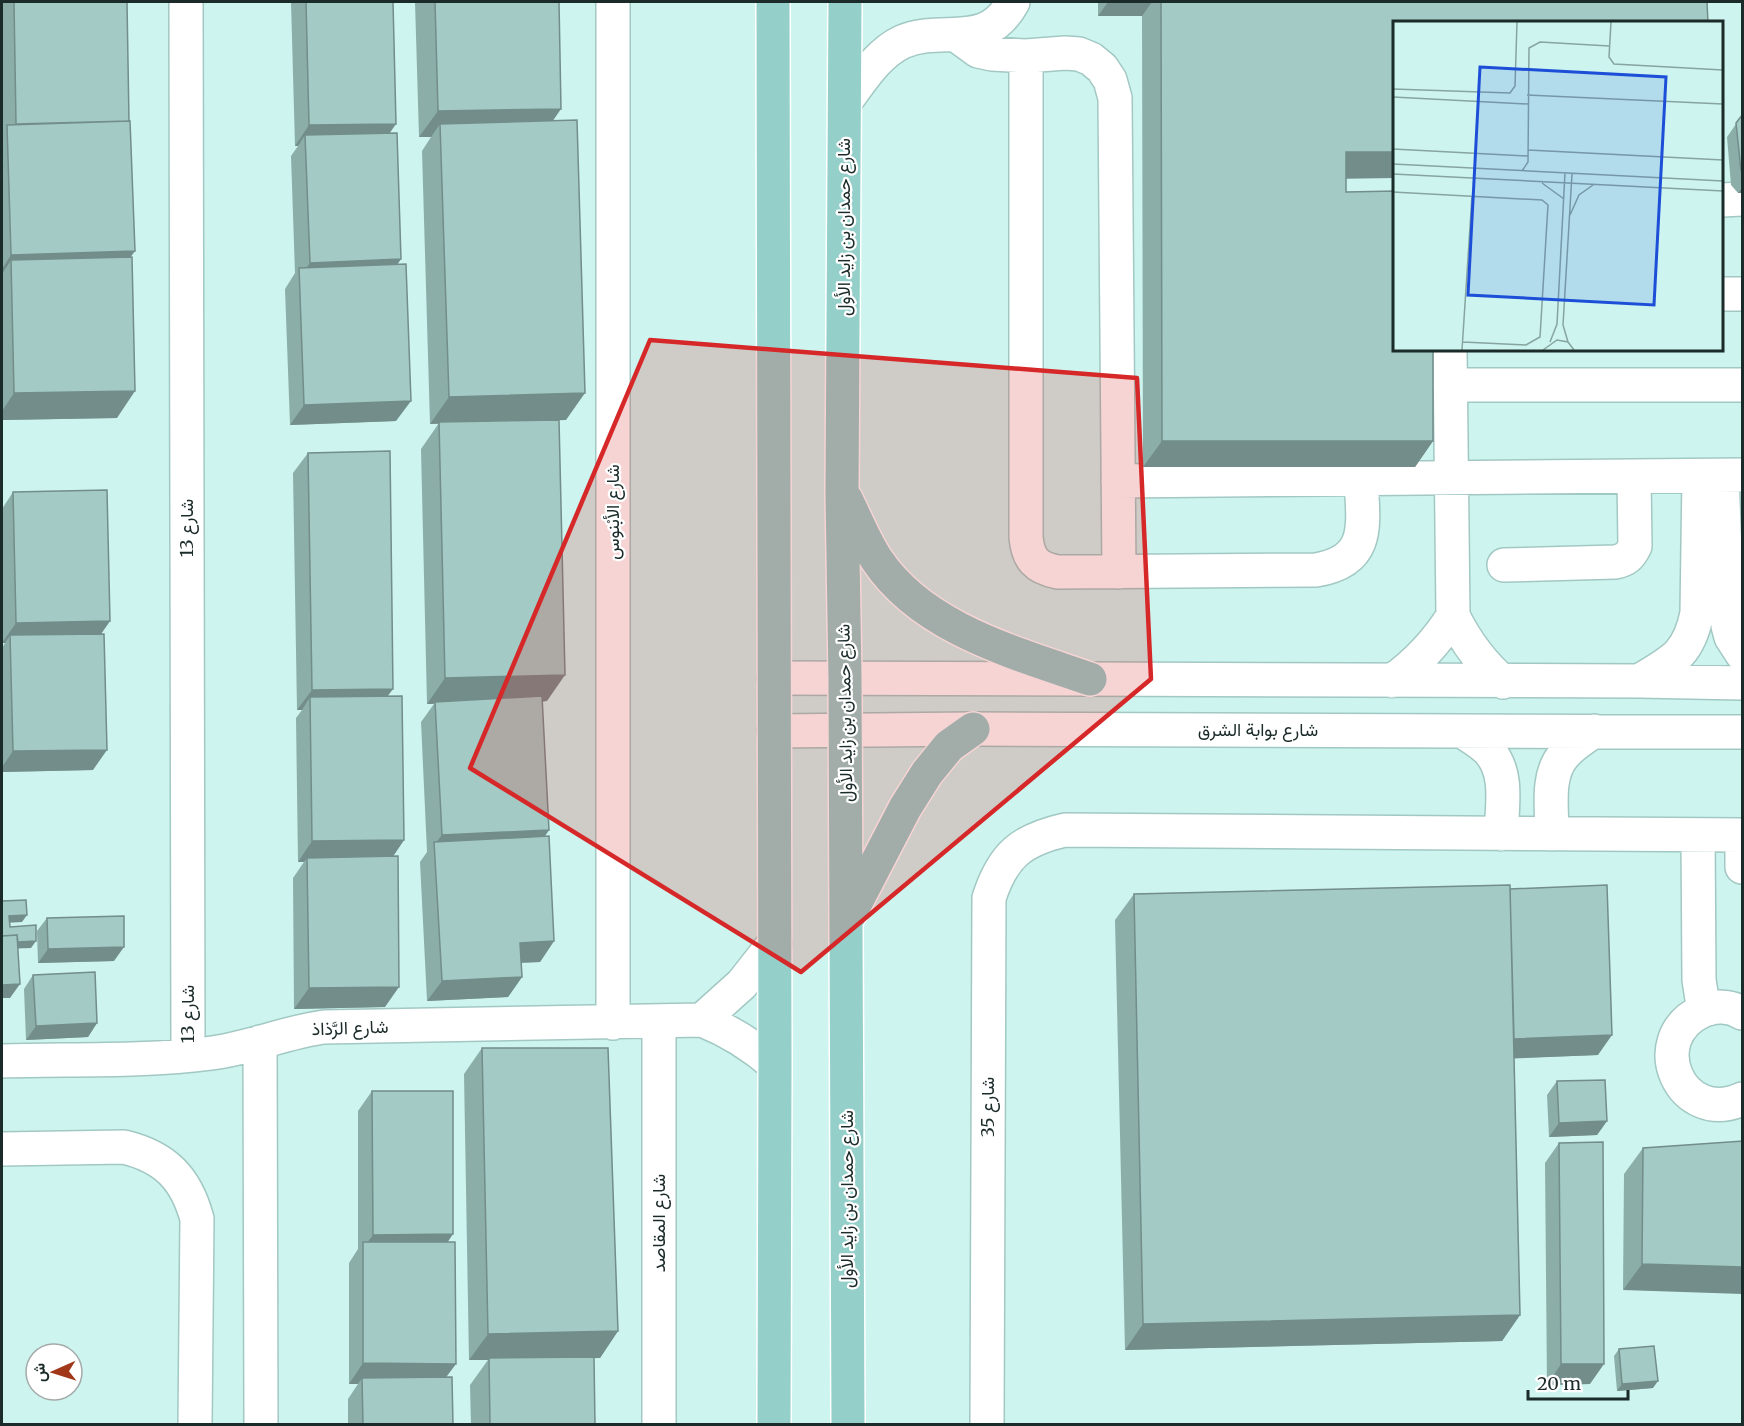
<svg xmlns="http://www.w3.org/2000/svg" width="1744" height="1426" font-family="Merriweather,Vazirmatn,serif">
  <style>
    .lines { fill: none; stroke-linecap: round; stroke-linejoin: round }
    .minor-casing { stroke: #a2c8c3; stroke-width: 36 }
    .major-casing { stroke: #fff; stroke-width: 36 }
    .minor { stroke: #fff; stroke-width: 33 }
    .major { stroke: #95cfca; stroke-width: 33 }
    .wall { fill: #8caea9 }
    .shaded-wall { fill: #728d8a }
    .building { fill: #a3cac5; stroke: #728d8a; stroke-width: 1.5 }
    .marked { fill: #d62828; fill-opacity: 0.2; stroke: #d62828; stroke-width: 4.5; stroke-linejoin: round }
    .labels { text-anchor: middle; stroke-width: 4.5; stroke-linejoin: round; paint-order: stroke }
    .street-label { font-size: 18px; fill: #1b2b29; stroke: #fff }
    .inset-road { fill: none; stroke: #86a4a0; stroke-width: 1.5 }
    .view { fill: #1d4ed8; fill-opacity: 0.15; stroke: #1d4ed8; stroke-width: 3 }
    .inset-edge { fill: none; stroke: #1b2b29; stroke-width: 3 }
  </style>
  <rect width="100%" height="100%" fill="#cdf4ef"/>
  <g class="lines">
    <g class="minor-casing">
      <path id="minor" d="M 186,2 L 188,1055
        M 613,2 L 613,1023
        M 956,35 L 978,51 L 992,54 L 1026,56 L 1065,53 L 1079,54 L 1091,59 L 1102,68 L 1110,80 L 1115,98 L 1119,572
        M 1026,56 L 1026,537 C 1028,559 1036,568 1058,572 L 1316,570 C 1372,561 1363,523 1361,479
        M 845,102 C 861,81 877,54 902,42 C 944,24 986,52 1013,2
        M 1722,200 L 1742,199
        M 1722,294 L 1742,294
        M 1450,350 L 1453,616 C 1466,642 1481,663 1503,682
        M 1450,385 L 1742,385
        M 1722,476 L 1728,626 L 1731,637 L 1742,654
        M 1118,481 L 1742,475
        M 1504,565 L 1615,562 C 1626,560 1630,556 1635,546 L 1634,477
        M 774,678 L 1639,681 L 1742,683
        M 1392,681 C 1417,663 1436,643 1453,616
        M 1639,681 C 1673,661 1689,654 1697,613 L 1699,476
        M 774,731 L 973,729 L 1742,732
        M 1462,731 C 1471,737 1482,743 1489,751 C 1509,773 1502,806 1501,834
        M 1552,834 C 1552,809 1546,775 1564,755 C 1572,745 1584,738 1594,731
        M 1698,835 L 1699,980 L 1702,999 L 1708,1009
        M 1742,835 L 1742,867
        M 1742,1013 C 1731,1006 1715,1005 1702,1011 C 1642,1039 1681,1127 1742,1099
        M 702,1020 L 742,984 L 775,942
        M 260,1042 L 261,1424
        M 2,1061 C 71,1059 143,1062 212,1053 C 251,1048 286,1032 324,1027 L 702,1020 C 730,1031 752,1045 775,1065
        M 2,1149 L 124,1147 C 165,1157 186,1178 197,1219 L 195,1424
        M 659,1424 L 659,1022
        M 987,1424 L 989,898 C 1003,855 1021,840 1065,830 L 1742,835"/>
    </g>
    <g class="major-casing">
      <path id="major" d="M 773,2 L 775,1065 L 774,1424
        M 845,2 L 842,493 L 845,678 L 848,1424
        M 846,499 C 856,519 865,542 877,560 C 923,629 1016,653 1090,679
        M 849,916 L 905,808 L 927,773 L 949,746 L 973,729"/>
    </g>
    <use href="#minor" class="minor"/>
    <use href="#major" class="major"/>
  </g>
  <path class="wall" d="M 2,2 L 127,2 L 130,257 L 117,418 L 2,420 Z
    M 291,2 L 393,2 L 390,133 L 397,264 L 396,421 L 290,425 L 285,289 L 295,273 L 291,156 L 298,146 L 295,146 Z
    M 415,2 L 559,2 L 553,121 L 566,420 L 559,420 L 547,701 L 542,702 L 549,830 L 545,836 L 554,941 L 540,962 L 521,963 L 522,977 L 508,997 L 427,1001 L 420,862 L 427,852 L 421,722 L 434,704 L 427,704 L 421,449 L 439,423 L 430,424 L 422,151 L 431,137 L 419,137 Z
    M 1098,2 L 1707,2 L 1395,22 L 1395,178 L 1346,178 L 1346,192 L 1433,441 L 1415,467 L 1143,467 L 1142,16 L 1098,16 Z
    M 1743,114 L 1743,193 L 1738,193 L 1731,185 L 1727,137 Z
    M 308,453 L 388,696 L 404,840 L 393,856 L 385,1007 L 294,1009 L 293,878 L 304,862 L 298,862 L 296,718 L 302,710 L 297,710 L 293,473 Z
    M 13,492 L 110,621 L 101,634 L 93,770 L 2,772 L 2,648 L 5,643 L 2,643 L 2,509 Z
    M 1510,889 L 1598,1055 L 1514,1058 L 1520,1315 L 1502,1341 L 1125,1350 L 1115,920 L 1134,894 Z
    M 47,918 L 114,961 L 38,963 L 37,931 Z
    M 33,975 L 97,1023 L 88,1037 L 26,1040 L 24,989 Z
    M 482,1048 L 618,1331 L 600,1358 L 594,1358 L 595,1425 L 471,1425 L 470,1385 L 488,1360 L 469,1360 L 464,1074 Z
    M 1557,1081 L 1607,1121 L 1597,1135 L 1549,1137 L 1547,1095 Z
    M 372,1091 L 448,1242 L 446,1377 L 453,1425 L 348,1425 L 348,1399 L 358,1384 L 349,1384 L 349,1263 L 358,1249 L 358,1111 Z
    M 1743,1141 L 1623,1290 L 1624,1174 L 1643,1148 Z
    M 1559,1143 L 1590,1384 L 1547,1385 L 1545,1163 Z
    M 1619,1349 L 1653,1388 L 1617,1391 L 1614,1356 Z"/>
  <path class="shaded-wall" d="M 1108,2 L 1152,2 L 1142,16 L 1098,16 Z
    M 561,109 L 543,135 L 440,124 L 431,137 L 419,137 L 438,111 Z
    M 396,124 L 382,144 L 305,135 L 298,146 L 295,146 L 309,125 Z
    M 1346,152 L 1395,152 L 1395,178 L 1328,179 Z
    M 1743,187 L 1743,193 L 1738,193 Z
    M 135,251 L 116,277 L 11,260 L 2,274 L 2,269 L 11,255 Z
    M 401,259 L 387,280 L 299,278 L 310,263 Z
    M 135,391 L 117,418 L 2,420 L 2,411 L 14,393 Z
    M 585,393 L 566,420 L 430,424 L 449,397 Z
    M 411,401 L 396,421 L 290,425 L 304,405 Z
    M 1162,441 L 1433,441 L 1415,467 L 1143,467 Z
    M 110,621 L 96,641 L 10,635 L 5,643 L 2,643 L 16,623 Z
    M 565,675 L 547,701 L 435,704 L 435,702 L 433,704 L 427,704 L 445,678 Z
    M 393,689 L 378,709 L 310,697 L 302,710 L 297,710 L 312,690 Z
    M 107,750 L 93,770 L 2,772 L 2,767 L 13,751 Z
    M 549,830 L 535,850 L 434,845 L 442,835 Z
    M 404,840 L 390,861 L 307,858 L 304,862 L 298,862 L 312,841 Z
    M 27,915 L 22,922 L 4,923 L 9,916 Z
    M 36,941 L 31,948 L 2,949 L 2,942 Z
    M 554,941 L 540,962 L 506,963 L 520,943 Z
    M 124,947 L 114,961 L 38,963 L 48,949 Z
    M 522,977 L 508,997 L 427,1001 L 442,981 Z
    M 20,984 L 10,998 L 2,998 L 2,985 Z
    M 399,987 L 385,1007 L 294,1009 L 309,988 Z
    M 97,1023 L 88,1037 L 26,1040 L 36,1026 Z
    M 1612,1035 L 1598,1055 L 1499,1059 L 1513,1039 Z
    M 1607,1121 L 1597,1135 L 1549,1137 L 1559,1123 Z
    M 453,1234 L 439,1255 L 363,1248 L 373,1235 Z
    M 1642,1264 L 1743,1267 L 1743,1294 L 1623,1290 Z
    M 1520,1315 L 1502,1341 L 1125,1350 L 1143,1324 Z
    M 618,1331 L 600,1358 L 489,1360 L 489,1358 L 488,1360 L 469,1360 L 488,1334 Z
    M 363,1363 L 456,1364 L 441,1384 L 362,1378 L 358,1384 L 349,1384 Z
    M 1561,1364 L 1604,1364 L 1590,1384 L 1547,1385 Z
    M 1658,1381 L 1653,1388 L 1617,1391 L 1622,1384 Z"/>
  <path class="building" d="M 14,2 L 127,2 L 129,121 L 16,124 Z
    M 306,2 L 393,2 L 396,124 L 309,125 Z
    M 435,2 L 559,2 L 561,109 L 438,111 Z
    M 1161,2 L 1707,2 L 1708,22 L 1395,22 L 1395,152 L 1346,152 L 1346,192 L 1395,191 L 1395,350 L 1433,350 L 1433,441 L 1162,441 Z
    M 1743,114 L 1743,173 L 1741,171 L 1736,123 Z
    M 577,120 L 585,393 L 449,397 L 440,124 Z
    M 130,121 L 135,251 L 11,255 L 7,125 Z
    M 397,133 L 401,259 L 310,263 L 305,135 Z
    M 132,257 L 135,391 L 14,393 L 11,260 Z
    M 406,264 L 411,401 L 304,405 L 299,268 Z
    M 559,420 L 565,675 L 445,678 L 439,422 Z
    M 390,451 L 393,689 L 312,690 L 308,453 Z
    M 107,490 L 110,621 L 16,623 L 13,492 Z
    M 104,634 L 107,750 L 13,751 L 10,635 Z
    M 402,696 L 404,840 L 312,841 L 310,697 Z
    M 542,696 L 549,830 L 442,835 L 435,702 Z
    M 549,836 L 554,941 L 520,943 L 522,977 L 442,981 L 434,842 Z
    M 398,856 L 399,987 L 309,988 L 307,858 Z
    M 1510,885 L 1520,1315 L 1143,1324 L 1134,894 Z
    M 1607,885 L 1612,1035 L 1514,1039 L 1510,889 Z
    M 26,900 L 27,915 L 9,916 L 10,927 L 36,925 L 36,941 L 18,942 L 17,935 L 2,936 L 2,901 Z
    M 124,916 L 124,947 L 48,949 L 47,918 Z
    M 17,935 L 20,984 L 2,985 L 2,936 Z
    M 95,972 L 97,1023 L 36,1026 L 33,975 Z
    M 482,1048 L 608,1048 L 618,1331 L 488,1334 Z
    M 1605,1080 L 1607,1121 L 1559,1123 L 1557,1081 Z
    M 372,1091 L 453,1091 L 453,1234 L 373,1235 Z
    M 1743,1141 L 1743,1267 L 1642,1264 L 1643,1148 Z
    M 1603,1142 L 1604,1364 L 1561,1364 L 1559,1143 Z
    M 363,1242 L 455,1242 L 456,1364 L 363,1363 Z
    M 1654,1346 L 1658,1381 L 1622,1384 L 1619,1349 Z
    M 594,1357 L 595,1425 L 490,1425 L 489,1358 Z
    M 452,1377 L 453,1425 L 363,1425 L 362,1378 Z"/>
  <path class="marked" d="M 650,340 L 1137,378 L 1151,679 L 801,972 L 470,768 Z"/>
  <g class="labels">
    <g class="street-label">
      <text transform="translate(844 227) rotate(-90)" y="6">شارع حمدان بن زايد الأول</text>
      <text transform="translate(613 512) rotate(-90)" y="6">شارع الأبْنوس</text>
      <text transform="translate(187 528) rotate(-90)" y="6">شارع 13</text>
      <text transform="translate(845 713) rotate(-91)" y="6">شارع حمدان بن زايد الأول</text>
      <text x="1258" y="736">شارع بوابة الشرق</text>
      <text transform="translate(188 1014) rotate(-90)" y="6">شارع 13</text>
      <text transform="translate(350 1028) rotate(-2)" y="6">شارع الرَّذاذ</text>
      <text transform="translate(988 1107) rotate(-90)" y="6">شارع 35</text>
      <text transform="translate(847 1199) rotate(-90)" y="6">شارع حمدان بن زايد الأول</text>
      <text transform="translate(659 1223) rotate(-90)" y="6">شارع المقاصد</text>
    </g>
  </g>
  <g transform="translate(1393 21)">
    <rect width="330" height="330" fill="#cdf4ef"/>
    <path class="inset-road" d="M 218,1 L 216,36 L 221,43 L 330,49M 0,68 L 117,72 L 122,65 L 124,1M 134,74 L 330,83M 0,76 L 135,83M 0,128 L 135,135M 135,129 L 330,139M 0,143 L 330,160M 129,150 L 135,141 L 136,27 L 147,21 L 216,25M 0,153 L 330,170M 149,162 L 171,178M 0,171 L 149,179 L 155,184 L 147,316 L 133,324 L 70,321M 177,194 L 186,174 L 200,164M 157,321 L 164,303 L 172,152M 175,321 L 170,304 L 179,153M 69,329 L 79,175M 150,329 L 164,319 L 175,321 L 181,329"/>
    <path class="view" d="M 87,46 L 273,56 L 261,284 L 75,274 Z"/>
    <rect width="330" height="330" class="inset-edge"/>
  </g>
  <rect width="1744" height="1426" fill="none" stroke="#1b2b29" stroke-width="6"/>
  <g transform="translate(54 1372) rotate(267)"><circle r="28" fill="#ffffff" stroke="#a4aaa9" stroke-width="1.5"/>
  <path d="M0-4.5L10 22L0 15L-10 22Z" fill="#a03819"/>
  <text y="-9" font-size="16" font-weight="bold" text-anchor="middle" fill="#1b2b29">ش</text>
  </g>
  <path d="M1528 1390v9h100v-9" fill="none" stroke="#1b2b29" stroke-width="3"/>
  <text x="1537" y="1390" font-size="18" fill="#1b2b29" stroke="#ffffff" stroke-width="4.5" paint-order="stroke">20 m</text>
</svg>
